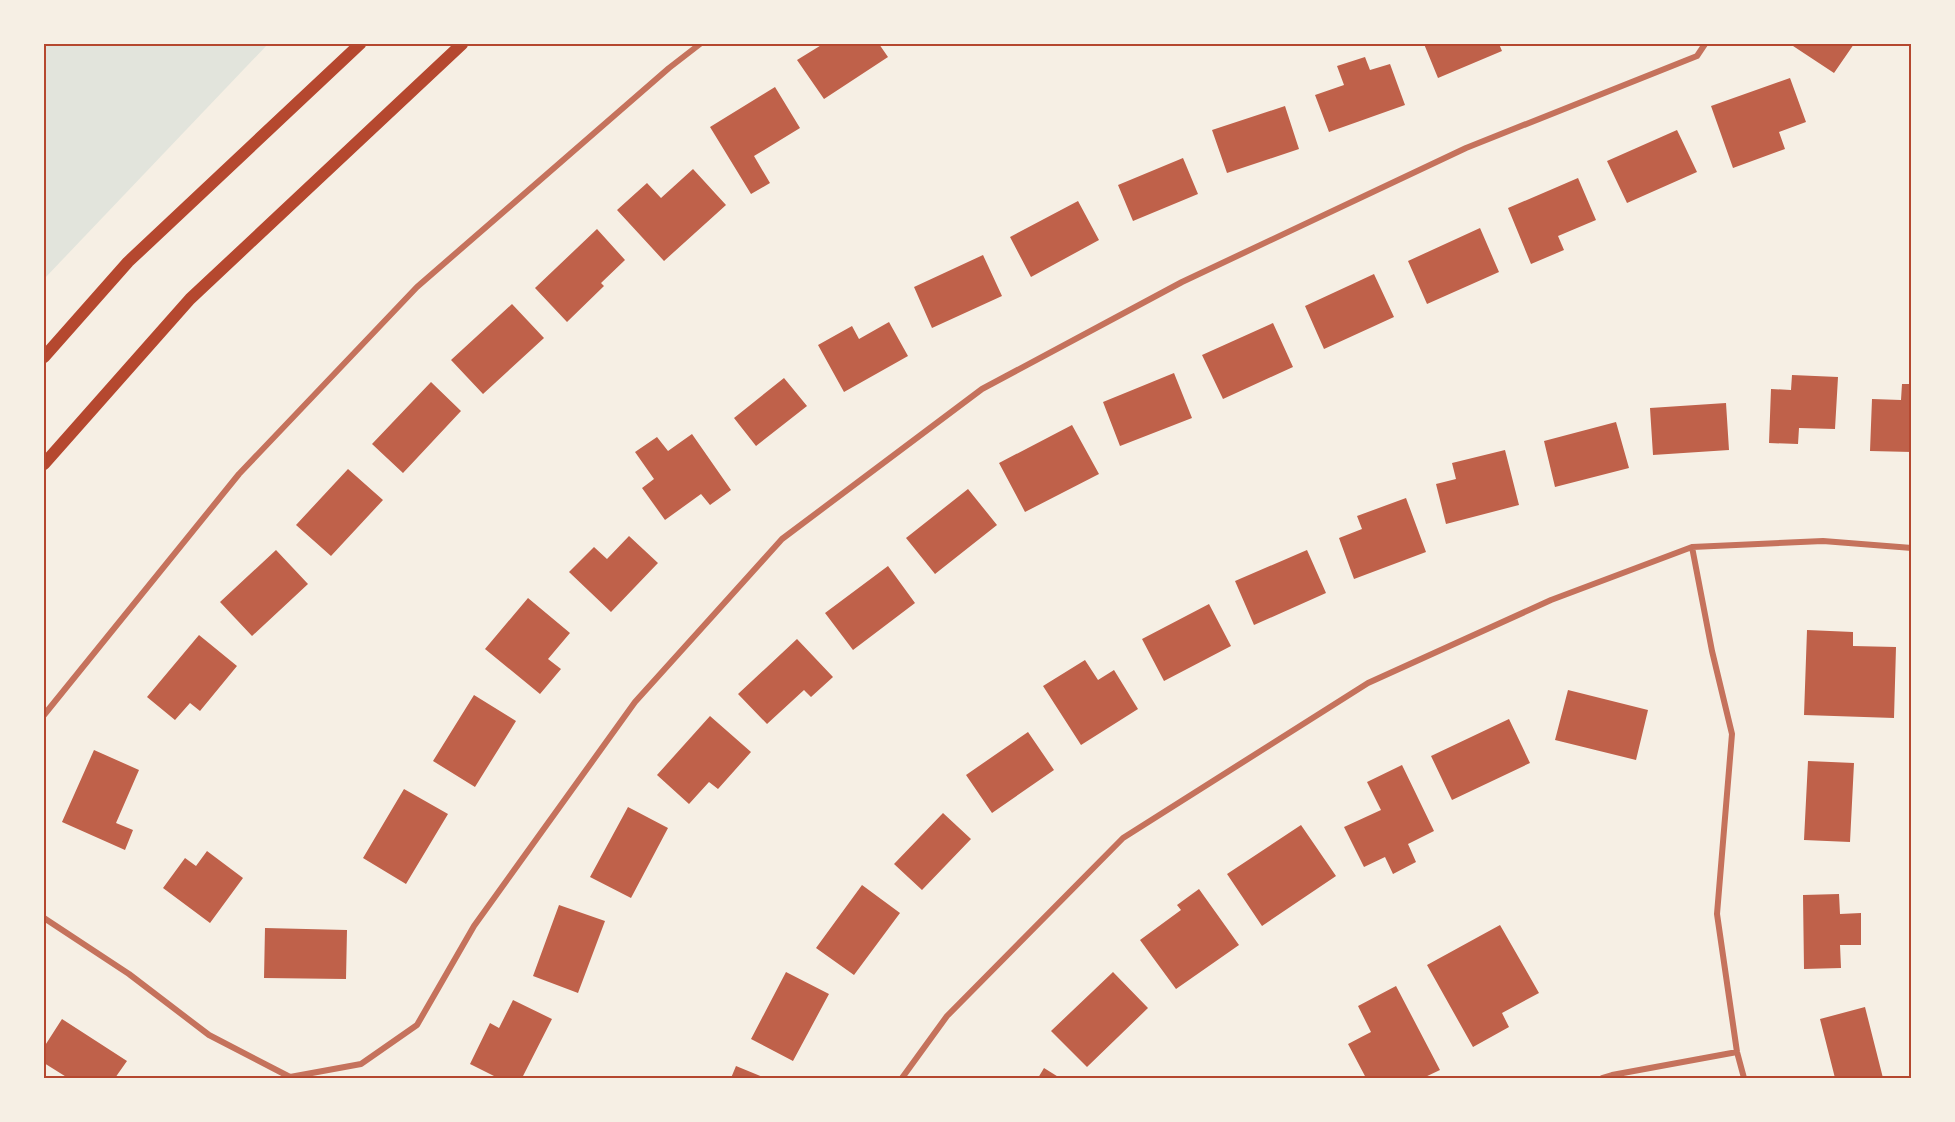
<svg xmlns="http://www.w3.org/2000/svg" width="1955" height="1122" font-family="Barlow,sans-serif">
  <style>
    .green { fill: #e2e4dc }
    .building { fill: #bf614a }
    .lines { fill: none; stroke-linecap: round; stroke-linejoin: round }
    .minor { stroke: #c5725c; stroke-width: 6 }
    .secondary { stroke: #b5482f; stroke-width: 12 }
    .neatline { fill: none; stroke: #b5482f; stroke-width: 2 }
  </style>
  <rect width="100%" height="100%" fill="#f6efe4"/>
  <path class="green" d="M 44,44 L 268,44 L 44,279 Z"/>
  <path class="building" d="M 823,44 L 879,44 L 888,57 L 824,99 L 797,60 Z
    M 1424,44 L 1499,44 L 1502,51 L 1438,78 Z
    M 1790,44 L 1854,44 L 1834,73 Z
    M 1365,57 L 1370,70 L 1390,64 L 1405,105 L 1329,132 L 1315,95 L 1344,85 L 1337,66 Z
    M 1790,78 L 1806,122 L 1779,132 L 1785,149 L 1733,168 L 1711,106 Z
    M 775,87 L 800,128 L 754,156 L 770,183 L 751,194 L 710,127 Z
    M 1285,106 L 1299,149 L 1227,173 L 1212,130 Z
    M 1677,130 L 1697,172 L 1627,203 L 1607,161 Z
    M 1183,158 L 1198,194 L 1133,221 L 1118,185 Z
    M 693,169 L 726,205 L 664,261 L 617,210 L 647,183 L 661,198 Z
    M 1578,178 L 1596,220 L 1558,236 L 1564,250 L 1531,264 L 1508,208 Z
    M 1078,201 L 1099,240 L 1031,277 L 1010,237 Z
    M 1480,228 L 1499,272 L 1427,304 L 1408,261 Z
    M 597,229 L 625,260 L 601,283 L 604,286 L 567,322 L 535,288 Z
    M 983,255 L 1002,296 L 932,328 L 914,287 Z
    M 1374,274 L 1394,317 L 1324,349 L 1305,306 Z
    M 512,304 L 544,338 L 483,394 L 451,360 Z
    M 889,322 L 908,356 L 844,392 L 818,345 L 852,326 L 859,339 Z
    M 1273,323 L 1293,367 L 1223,399 L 1202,355 Z
    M 1174,373 L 1192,418 L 1120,446 L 1103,402 Z
    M 1792,375 L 1838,377 L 1835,429 L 1799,428 L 1798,444 L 1769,443 L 1771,389 L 1791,390 Z
    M 784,378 L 807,406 L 756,446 L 734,418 Z
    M 431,382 L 461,411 L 403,473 L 372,444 Z
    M 1902,384 L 1912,384 L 1912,452 L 1870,451 L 1872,399 L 1901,400 Z
    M 1726,403 L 1729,450 L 1653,455 L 1650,408 Z
    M 1616,422 L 1629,468 L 1555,487 L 1544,441 Z
    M 1072,425 L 1099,474 L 1025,512 L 999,463 Z
    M 692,434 L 731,490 L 710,505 L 701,494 L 665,520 L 642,488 L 654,479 L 635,452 L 657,437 L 668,451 Z
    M 1505,450 L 1519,505 L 1446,524 L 1436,484 L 1456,479 L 1452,463 Z
    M 348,469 L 383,500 L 331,556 L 296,525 Z
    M 968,489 L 997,525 L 935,574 L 906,538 Z
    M 1406,498 L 1426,552 L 1354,579 L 1339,538 L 1362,529 L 1357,516 Z
    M 629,536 L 658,563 L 611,612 L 569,572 L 594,547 L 607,559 Z
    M 276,550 L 308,584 L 252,636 L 220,602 Z
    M 1307,550 L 1326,593 L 1254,625 L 1235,581 Z
    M 888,566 L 915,603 L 853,650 L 825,613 Z
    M 528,598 L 570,633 L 548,659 L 561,669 L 540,694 L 485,649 Z
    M 1209,604 L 1231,646 L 1164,681 L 1142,639 Z
    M 1807,630 L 1853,632 L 1853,646 L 1896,647 L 1894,718 L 1804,715 Z
    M 199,635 L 237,666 L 200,711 L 190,703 L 175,720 L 147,697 Z
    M 797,639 L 833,677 L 811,697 L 804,690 L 767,724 L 738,694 Z
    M 1085,660 L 1098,680 L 1114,670 L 1138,709 L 1081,745 L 1043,686 Z
    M 1568,690 L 1648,710 L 1636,760 L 1555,740 Z
    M 474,695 L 516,721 L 475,787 L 433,761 Z
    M 710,716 L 751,752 L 718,789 L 709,782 L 689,804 L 657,775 Z
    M 1509,719 L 1530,763 L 1452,800 L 1431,756 Z
    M 1028,732 L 1054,770 L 992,813 L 966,775 Z
    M 94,750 L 139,770 L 116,823 L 133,830 L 125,850 L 62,822 Z
    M 1808,761 L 1854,763 L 1850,842 L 1804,840 Z
    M 1402,765 L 1434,831 L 1408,844 L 1416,862 L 1393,874 L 1385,857 L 1364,867 L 1344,827 L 1381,810 L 1367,782 Z
    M 404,789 L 448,814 L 406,884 L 363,858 Z
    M 628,807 L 668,828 L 631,898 L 590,877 Z
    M 943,813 L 971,839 L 922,890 L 894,864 Z
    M 1301,825 L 1336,876 L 1262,926 L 1227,874 Z
    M 207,851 L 243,878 L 210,923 L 163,888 L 185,858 L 196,866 Z
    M 862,885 L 900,913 L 854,975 L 816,948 Z
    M 1199,889 L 1239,945 L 1176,989 L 1140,940 L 1181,910 L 1177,905 Z
    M 1839,894 L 1840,914 L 1861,913 L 1861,945 L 1840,945 L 1841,968 L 1804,969 L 1803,895 Z
    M 559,905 L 605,921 L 578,993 L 533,976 Z
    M 1500,925 L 1539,993 L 1502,1013 L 1509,1027 L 1473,1047 L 1427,965 Z
    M 265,928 L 347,930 L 346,979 L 264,978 Z
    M 786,972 L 829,994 L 793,1061 L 751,1039 Z
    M 1113,972 L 1148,1008 L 1087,1067 L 1051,1031 Z
    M 1396,986 L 1440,1070 L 1423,1078 L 1366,1078 L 1348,1044 L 1371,1032 L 1358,1006 Z
    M 513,1000 L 552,1019 L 522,1078 L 498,1078 L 470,1064 L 490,1023 L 499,1028 Z
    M 1865,1007 L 1883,1078 L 1835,1078 L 1820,1019 Z
    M 62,1019 L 127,1061 L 115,1078 L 68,1078 L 44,1063 L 44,1047 Z
    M 736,1066 L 765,1078 L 731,1078 Z
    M 1044,1068 L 1060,1078 L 1038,1078 Z"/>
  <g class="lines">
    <path class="minor" d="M 1692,547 L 1712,651 L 1732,734 L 1717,914 L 1737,1052 L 1744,1078
      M 44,715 L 239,474 L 417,287 L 669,68 L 700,44
      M 44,918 L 129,974 L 209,1035 L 290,1077 L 361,1064 L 417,1025 L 474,926 L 635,702 L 782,539 L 982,389 L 1182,282 L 1466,148 L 1697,56 L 1705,44
      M 902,1078 L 947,1016 L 1123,838 L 1368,683 L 1551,600 L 1692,547 L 1823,541 L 1912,548
      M 1602,1078 L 1612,1075 L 1737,1052"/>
    <path class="secondary" d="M 44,357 L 128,262 L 360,44
      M 44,464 L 190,299 L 462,44"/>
  </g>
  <rect width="1955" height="1122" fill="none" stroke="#f6efe4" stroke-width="90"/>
  <rect x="45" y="45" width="1865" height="1032" class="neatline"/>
</svg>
